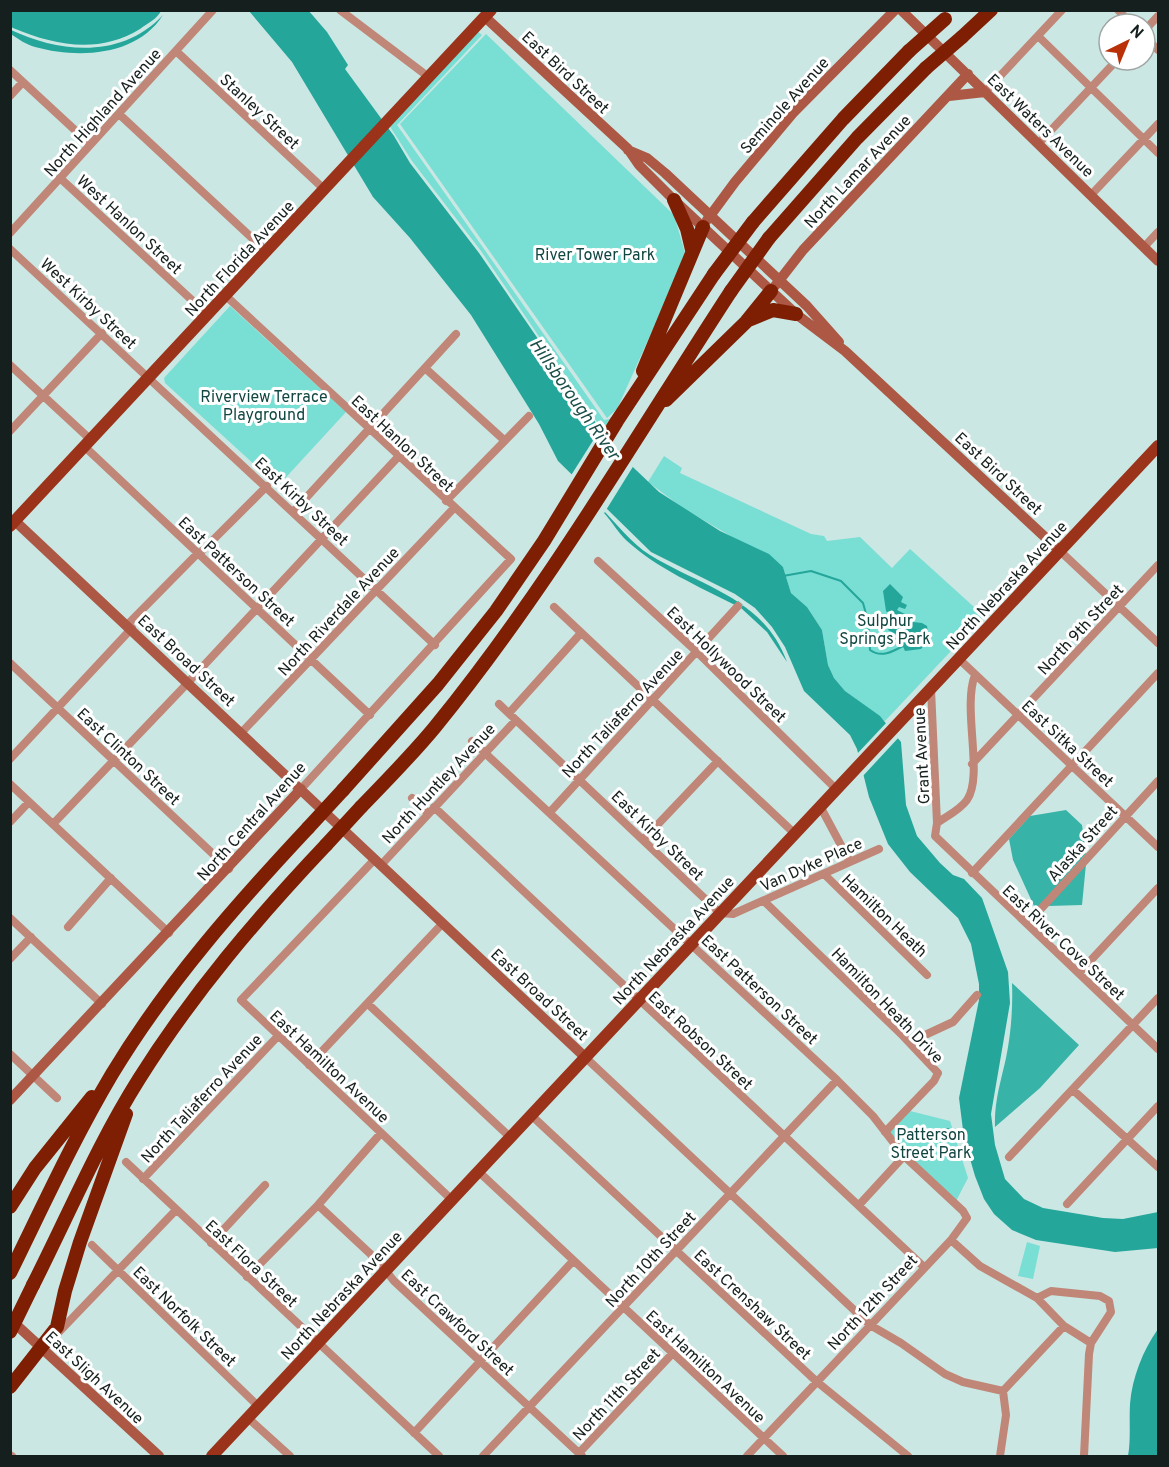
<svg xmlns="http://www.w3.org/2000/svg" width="1169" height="1467" font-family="Overpass,sans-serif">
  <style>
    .green { fill: #79ded3 }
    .forest { fill: #37b3a8 }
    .water { fill: #24a69b }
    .pier { fill: #cae7e3 }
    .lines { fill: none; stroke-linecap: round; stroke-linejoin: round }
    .stream { stroke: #24a69b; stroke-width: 2 }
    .street { stroke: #c08677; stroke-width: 8 }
    .secondary { stroke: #ac5844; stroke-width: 10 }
    .primary { stroke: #9a331a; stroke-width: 12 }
    .highway { stroke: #7e1f04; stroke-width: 14 }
    .highway-bridge { stroke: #7e1f04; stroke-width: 14 }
    .labels { text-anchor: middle; stroke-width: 6; stroke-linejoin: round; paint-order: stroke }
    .street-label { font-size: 16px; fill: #15201e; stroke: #fff }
    .park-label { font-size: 16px; fill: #114641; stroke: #fff }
    .water-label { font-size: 18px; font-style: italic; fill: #1c4f4a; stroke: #fff }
  </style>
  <rect width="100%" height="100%" fill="#cae7e3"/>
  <path class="green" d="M 477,31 L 482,35 L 397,125 L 604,420 L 610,419 L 603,431 L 481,251 L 412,161 L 389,125 Z
    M 486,34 L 674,215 L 686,256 L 617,409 L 607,418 L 400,124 Z
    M 230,306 L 346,412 L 278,486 L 165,383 L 164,378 Z
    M 664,456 L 682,468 L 680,473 L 811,534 L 824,536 L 827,541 L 860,537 L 892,568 L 910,549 L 984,616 L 885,721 L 845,691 L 834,678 L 828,665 L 822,630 L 807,607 L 791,593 L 783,567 L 683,508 L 648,482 Z
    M 906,1110 L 950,1121 L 968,1178 L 955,1203 L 885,1132 Z
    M 1027,1242 L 1040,1246 L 1033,1279 L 1018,1276 Z"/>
  <path class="forest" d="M 1066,810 L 1082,825 L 1086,854 L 1039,906 L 1034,906 L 1013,860 L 1009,839 L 1030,816 Z
    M 1086,864 L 1082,905 L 1048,906 Z
    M 1012,983 L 1079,1045 L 1040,1088 L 995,1127 C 994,1102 1001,1081 1006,1058 C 1011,1034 1013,1007 1012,983 Z"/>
  <path class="water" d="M 308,10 L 327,32 L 348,65 L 345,69 L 394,136 L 410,163 L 479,253 L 613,448 L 659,492 L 720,531 L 769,554 L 783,567 L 791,593 L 807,607 L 822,630 L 828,665 L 834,678 L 845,691 L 880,716 L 901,742 L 906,805 L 917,836 L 940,863 L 953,875 L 964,879 L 982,898 L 1008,972 L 1010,1003 L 991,1114 L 995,1145 L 1005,1179 L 1024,1199 L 1043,1208 L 1103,1218 L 1123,1219 L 1158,1212 L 1158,1248 L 1115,1252 L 1036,1240 L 1012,1230 L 994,1214 L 984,1199 L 975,1176 L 964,1138 L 959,1098 L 979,1000 L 979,984 L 971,944 L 958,918 L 910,872 L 888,844 L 869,797 L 857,749 L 850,735 L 804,691 L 785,647 L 772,627 L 755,608 L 735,594 L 651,552 L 558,461 L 539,424 L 471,315 L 410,238 L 373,197 L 292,62 L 249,11 Z
    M 10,11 L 11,10 L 161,11 C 157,19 148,23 140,29 C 99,54 56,46 13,28 L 11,27 Z
    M 163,15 C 137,56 79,59 35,47 C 27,45 18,39 11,34 L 11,30 C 60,53 122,59 163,15 Z
    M 597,504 C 615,521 629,542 650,555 C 702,587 764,598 787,662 L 767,632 L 741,608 L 743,605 L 738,601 L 735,605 C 698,586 658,569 627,541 C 615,530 609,515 596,506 Z
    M 890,584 L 903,597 L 901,602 L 907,605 L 905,609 L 899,607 L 897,610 L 905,614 L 896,634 L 888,630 L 893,618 L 886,611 L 883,591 Z
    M 913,622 L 922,623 L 927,626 L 929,639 L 921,649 L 905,651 L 901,642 L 904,641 L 905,628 Z
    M 1158,1329 L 1158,1456 L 1128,1456 C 1131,1439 1129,1422 1130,1404 C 1132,1378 1143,1350 1158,1329 Z"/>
  <path class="pier" d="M 601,428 L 634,465 L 603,515 L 593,508 L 595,502 L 570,477 Z
    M 888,721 L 900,736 L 862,777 L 856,755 Z"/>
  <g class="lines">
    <path class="stream" d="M 783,576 L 811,571 L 841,581 L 863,603 L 868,621 L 870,650 C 881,658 892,652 903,646
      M 917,1138 C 930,1127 948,1128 965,1131"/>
    <path class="street" d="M 340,10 L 430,78
      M 1118,10 L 1132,24
      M 1145,30 L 1158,16
      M 1038,36 L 1158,153
      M 1145,37 L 1158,50
      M 176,51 L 325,190
      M 10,70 L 90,144
      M 985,92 L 1062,10
      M 10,96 L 23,82
      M 119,114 L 267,252
      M 1039,143 L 1117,60
      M 60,178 L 208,315
      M 1091,195 L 1158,124
      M 10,233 L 213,10
      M 1144,247 L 1158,232
      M 10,249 L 435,645
      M 226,296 L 511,559 L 301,789
      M 10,365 L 91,440
      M 425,368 L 504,440
      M 10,431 L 102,333
      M 85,447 L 370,715
      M 446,501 L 529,416
      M 294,511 L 456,334
      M 1060,551 L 1158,643
      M 199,554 L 267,486
      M 598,561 L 697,652 L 836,789
      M 554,607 L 794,833
      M 128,624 L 198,553
      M 959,659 L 1158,847
      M 10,663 L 229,869
      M 975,675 C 962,708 984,776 967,800 C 960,810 947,816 937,823 L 935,836 L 1158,1049
      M 931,689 L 937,823
      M 499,704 L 720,913 L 733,914 L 879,849
      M 509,713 L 581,633
      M 242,732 L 454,508
      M 472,741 L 837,1080 L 873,1116 L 904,1156 L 963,1211 L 967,1218 L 951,1240 L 747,1456
      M 10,759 L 132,628
      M 972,764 L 1158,565
      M 10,784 L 169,933
      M 412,798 L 428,813
      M 820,806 L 850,862
      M 434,807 L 924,1267
      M 551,811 L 738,606
      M 10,822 L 29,802
      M 53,824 L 181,690 L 398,457
      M 643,840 L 718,761
      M 375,859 L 241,1000 L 452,1200
      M 381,865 L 516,720
      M 972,873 L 1158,673
      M 824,874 L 927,975
      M 764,901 L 903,1036 L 938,1073 L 934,1081 L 885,1132
      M 10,918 L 102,1004
      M 1027,924 L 1158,781
      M 68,927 L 111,878
      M 10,959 L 31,937
      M 1079,973 L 1158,888
      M 368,1004 L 511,1138
      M 910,1042 L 953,1022 L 977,995
      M 10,1054 L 57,1098
      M 586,1058 L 870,1325 L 901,1343 L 945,1374 L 963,1382 L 1003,1391 L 1064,1326
      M 309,1065 L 443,923
      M 1073,1090 L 1158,1167
      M 532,1116 L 816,1381 L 908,1456
      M 1009,1157 L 1158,998
      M 126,1162 L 439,1456
      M 479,1172 L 783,1456
      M 143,1179 L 278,1036
      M 1067,1204 L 1158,1106
      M 318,1205 L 378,1261 L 394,1281 L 582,1456
      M 859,1205 L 904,1156
      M 951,1240 L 980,1266 L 1037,1298 L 1064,1326 L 1091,1343
      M 211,1243 L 265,1185
      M 92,1245 L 258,1406
      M 247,1277 L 318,1205 L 381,1133
      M 1037,1298 L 1051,1291 L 1100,1296 L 1109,1301 L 1111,1312 L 1091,1343 L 1089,1354 L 1084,1456
      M 58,1333 L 176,1210
      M 248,1418 L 290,1456
      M 414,1433 L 573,1261
      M 579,1453 L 672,1354
      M 10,1455 L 12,1456
      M 483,1456 L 837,1080
      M 1000,1456 L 1006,1415 L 1003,1391"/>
    <path class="secondary" d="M 901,10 L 1158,261
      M 485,17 L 628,149 L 639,165 L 674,200 L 796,314 L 845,351 L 1060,551
      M 949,96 L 985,92
      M 628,150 L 647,158 L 665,173 L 807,306 L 839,342
      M 707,220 L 735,182 L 793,113 L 895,10
      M 775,286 L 803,250 L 968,74
      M 15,521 L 586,1058
      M 10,1100 L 301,789
      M 10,1319 L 159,1456"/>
    <path class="primary" d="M 10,526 L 491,10
      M 212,1456 L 1158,446"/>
    <path class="highway" d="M 962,37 L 991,10
      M 674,200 L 687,229 L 692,250
      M 753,222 L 843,119 L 909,51
      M 769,238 L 857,138 L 926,68
      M 751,319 L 773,310 L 796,314
      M 643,371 L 703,227
      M 666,400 L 746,322 L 771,291
      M 343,790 L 438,684 L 496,611 L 544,541 L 617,421 L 714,274
      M 361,807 C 386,781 412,755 435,727 C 546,591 635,438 731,291
      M 10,1207 L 35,1168 L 92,1097
      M 10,1273 C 43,1206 74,1138 112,1074 C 167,983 236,905 308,828
      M 33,1285 C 68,1216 98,1144 139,1079 C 193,993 257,918 326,845
      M 10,1387 L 57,1327 L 65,1291 L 80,1242 L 126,1114"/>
    <path class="highway-bridge" d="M 909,51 L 945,19
      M 926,68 L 962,37
      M 714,274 L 753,222
      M 731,291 L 769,238
      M 308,828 L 343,790
      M 326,845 L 361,807
      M 10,1332 L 33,1285"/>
  </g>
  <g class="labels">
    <g class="street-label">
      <text transform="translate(566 72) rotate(43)" y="6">East Bird Street</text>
      <text transform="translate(784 105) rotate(-48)" y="6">Seminole Avenue</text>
      <text transform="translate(260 111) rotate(43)" y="6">Stanley Street</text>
      <text transform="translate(102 112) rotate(-48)" y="6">North Highland Avenue</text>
      <text transform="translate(1041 125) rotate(44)" y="6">East Waters Avenue</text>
      <text transform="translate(857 171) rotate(-47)" y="6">North Lamar Avenue</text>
      <text transform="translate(130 224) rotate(43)" y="6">West Hanlon Street</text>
      <text transform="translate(239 258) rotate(-47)" y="6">North Florida Avenue</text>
      <text transform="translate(89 303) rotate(43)" y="6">West Kirby Street</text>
      <text transform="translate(403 443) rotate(43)" y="6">East Hanlon Street</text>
      <text transform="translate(999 473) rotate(43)" y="6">East Bird Street</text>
      <text transform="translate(302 501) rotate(43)" y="6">East Kirby Street</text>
      <text transform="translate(237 571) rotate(43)" y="6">East Patterson Street</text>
      <text transform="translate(1006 585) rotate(-47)" y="6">North Nebraska Avenue</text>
      <text transform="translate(338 611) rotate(-47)" y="6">North Riverdale Avenue</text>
      <text transform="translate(1080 629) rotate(-47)" y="6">North 9th Street</text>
      <text transform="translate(187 660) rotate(43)" y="6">East Broad Street</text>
      <text transform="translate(727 664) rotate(44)" y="6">East Hollywood Street</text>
      <text transform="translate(622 713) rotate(-47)" y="6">North Taliaferro Avenue</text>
      <text transform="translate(1068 743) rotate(43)" y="6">East Sitka Street</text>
      <text transform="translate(129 756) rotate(43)" y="6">East Clinton Street</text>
      <text transform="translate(921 756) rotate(-93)" y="6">Grant Avenue</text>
      <text transform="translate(438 783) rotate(-47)" y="6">North Huntley Avenue</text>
      <text transform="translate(251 821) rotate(-48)" y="6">North Central Avenue</text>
      <text transform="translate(658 835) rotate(44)" y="6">East Kirby Street</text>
      <text transform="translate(1082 843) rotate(-48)" y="6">Alaska Street</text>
      <text transform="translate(811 864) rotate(-24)" y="6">Van Dyke Place</text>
      <text transform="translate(885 915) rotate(44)" y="6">Hamilton Heath</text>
      <text transform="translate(673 940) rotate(-47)" y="6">North Nebraska Avenue</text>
      <text transform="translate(1064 942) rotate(43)" y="6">East River Cove Street</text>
      <text transform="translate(760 989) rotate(43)" y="6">East Patterson Street</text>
      <text transform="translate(540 994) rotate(43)" y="6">East Broad Street</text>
      <text transform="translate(888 1005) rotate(46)" y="6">Hamilton Heath Drive</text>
      <text transform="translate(701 1040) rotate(43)" y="6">East Robson Street</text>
      <text transform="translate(330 1066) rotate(43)" y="6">East Hamilton Avenue</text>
      <text transform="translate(201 1098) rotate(-47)" y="6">North Taliaferro Avenue</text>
      <text transform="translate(650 1259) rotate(-47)" y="6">North 10th Street</text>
      <text transform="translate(252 1263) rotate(43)" y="6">East Flora Street</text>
      <text transform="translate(341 1295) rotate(-47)" y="6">North Nebraska Avenue</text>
      <text transform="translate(872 1302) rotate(-47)" y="6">North 12th Street</text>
      <text transform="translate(753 1304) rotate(43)" y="6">East Crenshaw Street</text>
      <text transform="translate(185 1316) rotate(44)" y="6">East Norfolk Street</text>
      <text transform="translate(458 1322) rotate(43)" y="6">East Crawford Street</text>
      <text transform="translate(706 1366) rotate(43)" y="6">East Hamilton Avenue</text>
      <text transform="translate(95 1377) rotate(43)" y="6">East Sligh Avenue</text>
      <text transform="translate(616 1394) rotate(-47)" y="6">North 11th Street</text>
    </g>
    <g class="park-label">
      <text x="595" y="260">River Tower Park</text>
      <text x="264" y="402">Riverview Terrace<tspan x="264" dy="18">Playground</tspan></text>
      <text x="885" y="626">Sulphur<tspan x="885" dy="18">Springs Park</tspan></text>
      <text x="931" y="1140">Patterson<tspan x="931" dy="18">Street Park</tspan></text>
    </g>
    <g class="water-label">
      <text transform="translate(575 399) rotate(55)" y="6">Hillsborough River</text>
    </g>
  </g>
  <rect width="1169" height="1467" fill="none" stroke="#15201e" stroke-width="24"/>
  <g transform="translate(1127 42) rotate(43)"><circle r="28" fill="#ffffff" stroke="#a1a6a5" stroke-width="1.5"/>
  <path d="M0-4.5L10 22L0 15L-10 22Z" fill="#ba3107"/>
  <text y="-9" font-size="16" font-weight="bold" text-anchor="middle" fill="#15201e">N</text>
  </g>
</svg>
